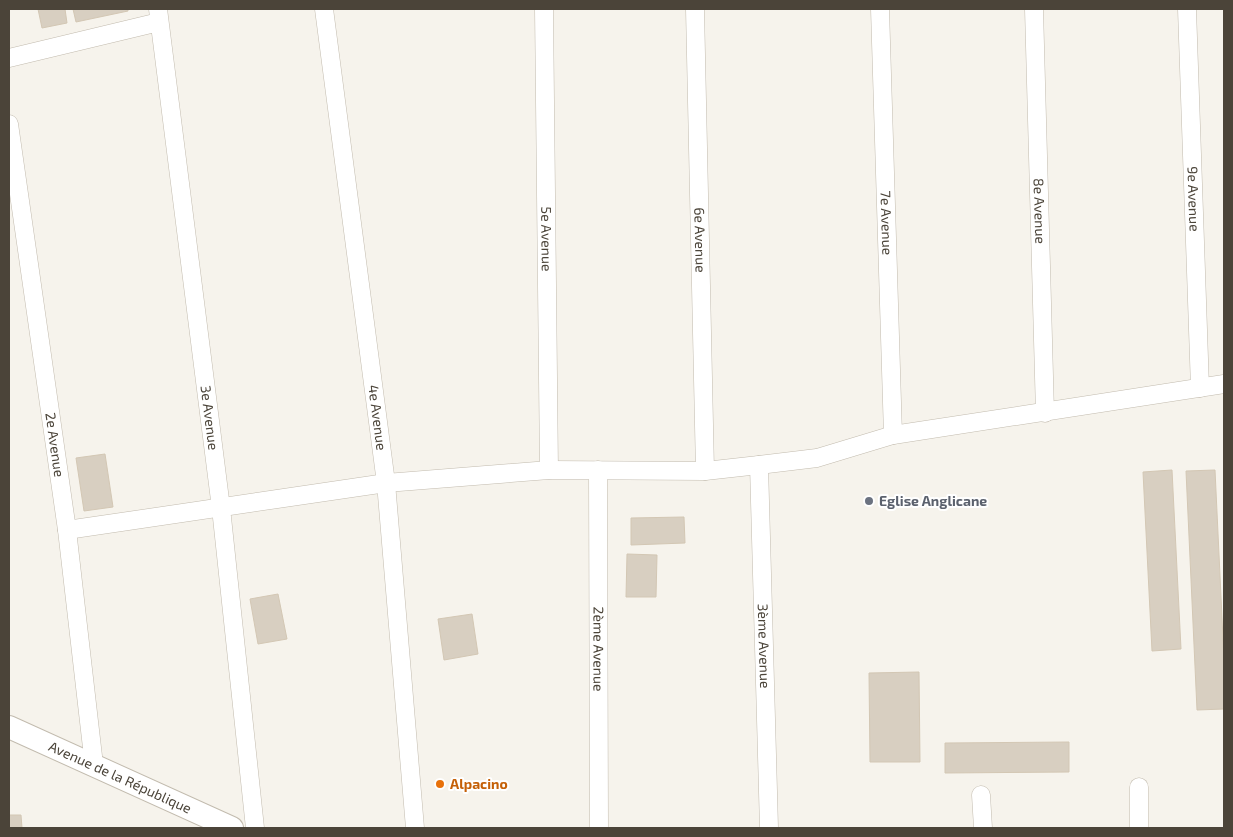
<svg xmlns="http://www.w3.org/2000/svg" width="1233" height="837" font-family="'Exo 2',sans-serif">
  <style>
    .building { fill: #d8cfc1; stroke: #d3c7b4 }
    .lines { fill: none; stroke-linecap: round; stroke-linejoin: round }
    .minor-casing { stroke: #c2bbae; stroke-width: 19 }
    .tertiary-casing { stroke: #c2bbae; stroke-width: 24 }
    .minor { stroke: #fff; stroke-width: 18 }
    .tertiary { stroke: #fff; stroke-width: 22 }
    .worship-dot { fill: #6b7280; stroke: #fff; stroke-width: 2 }
    .food-dot { fill: #e8710a; stroke: #fff; stroke-width: 2 }
    .labels { text-anchor: middle; stroke-width: 4; stroke-linejoin: round; paint-order: stroke }
    .street-label { font-size: 14px; fill: #4b4439; stroke: #fff }
    .worship-label { font-size: 14px; font-weight: bold; fill: #5b616d; stroke: #fff; text-anchor: start }
    .food-label { font-size: 14px; font-weight: bold; fill: #c56008; stroke: #fff; text-anchor: start }
  </style>
  <rect width="100%" height="100%" fill="#f6f3ec"/>
  <path class="building" d="M 38,9 L 65,9 L 67,23 L 42,28 Z
    M 73,9 L 128,9 L 128,11 L 76,22 Z
    M 105,454 L 113,507 L 84,511 L 76,458 Z
    M 1172,470 L 1181,649 L 1152,651 L 1143,472 Z
    M 1215,470 L 1224,660 L 1224,709 L 1197,710 L 1186,471 Z
    M 684,517 L 685,543 L 631,545 L 631,518 Z
    M 627,554 L 657,555 L 656,597 L 626,597 Z
    M 278,594 L 287,639 L 258,644 L 250,599 Z
    M 472,614 L 478,654 L 444,660 L 438,619 Z
    M 919,672 L 920,762 L 870,762 L 869,673 Z
    M 1069,742 L 1069,772 L 945,773 L 945,743 Z
    M 9,815 L 21,815 L 22,828 L 9,828 Z"/>
  <g class="lines">
    <g class="minor-casing">
      <g id="minor">
        <path id="s1" d="M 158,9 L 221,508 L 255,828"/>
        <path id="s2" d="M 324,9 L 386,483 L 415,828"/>
        <path id="s3" d="M 544,9 L 549,470"/>
        <path id="s4" d="M 695,9 L 705,471"/>
        <path id="s5" d="M 880,9 L 893,435"/>
        <path id="s6" d="M 1034,9 L 1045,413"/>
        <path id="s7" d="M 1187,9 L 1200,388"/>
        <path d="M 9,58 L 159,22"/>
        <path id="s8" d="M 9,124 L 67,530 L 94,765"/>
        <path id="s9" d="M 759,465 L 769,828"/>
        <path id="s10" d="M 598,470 L 599,828"/>
        <path d="M 67,530 L 386,483 L 549,470 L 705,471 L 759,465 L 817,458 L 893,435 L 1224,384"/>
        <path d="M 981,795 L 983,828"/>
        <path d="M 1139,828 L 1139,787"/>
      </g>
    </g>
    <g class="tertiary-casing">
      <g id="tertiary">
        <path id="s11" d="M 9,727 L 232,828"/>
      </g>
    </g>
    <use href="#minor" class="minor"/>
    <use href="#tertiary" class="tertiary"/>
  </g>
  <circle class="worship-dot" cx="869" cy="501" r="5"/>
  <circle class="food-dot" cx="440" cy="784" r="5"/>
  <g class="labels">
    <g class="street-label">
      <text dy="5" stroke="none"><textPath href="#s7" startOffset="190">9e Avenue</textPath></text>
      <text dy="5" stroke="none"><textPath href="#s6" startOffset="202">8e Avenue</textPath></text>
      <text dy="5" stroke="none"><textPath href="#s5" startOffset="214">7e Avenue</textPath></text>
      <text dy="5" stroke="none"><textPath href="#s3" startOffset="230">5e Avenue</textPath></text>
      <text dy="5" stroke="none"><textPath href="#s4" startOffset="231">6e Avenue</textPath></text>
      <text dy="5" stroke="none"><textPath href="#s1" startOffset="412">3e Avenue</textPath></text>
      <text dy="5" stroke="none"><textPath href="#s2" startOffset="412">4e Avenue</textPath></text>
      <text dy="5" stroke="none"><textPath href="#s8" startOffset="324">2e Avenue</textPath></text>
      <text dy="5" stroke="none"><textPath href="#s9" startOffset="181">3ème Avenue</textPath></text>
      <text dy="5" stroke="none"><textPath href="#s10" startOffset="179">2ème Avenue</textPath></text>
      <text dy="5" stroke="none"><textPath href="#s11" startOffset="122">Avenue de la République</textPath></text>
    </g>
    <g class="worship-label">
      <text x="879" y="506">Eglise Anglicane</text>
    </g>
    <g class="food-label">
      <text x="450" y="789">Alpacino</text>
    </g>
  </g>
  <rect width="1233" height="837" fill="none" stroke="#4b4439" stroke-width="20"/>
</svg>
